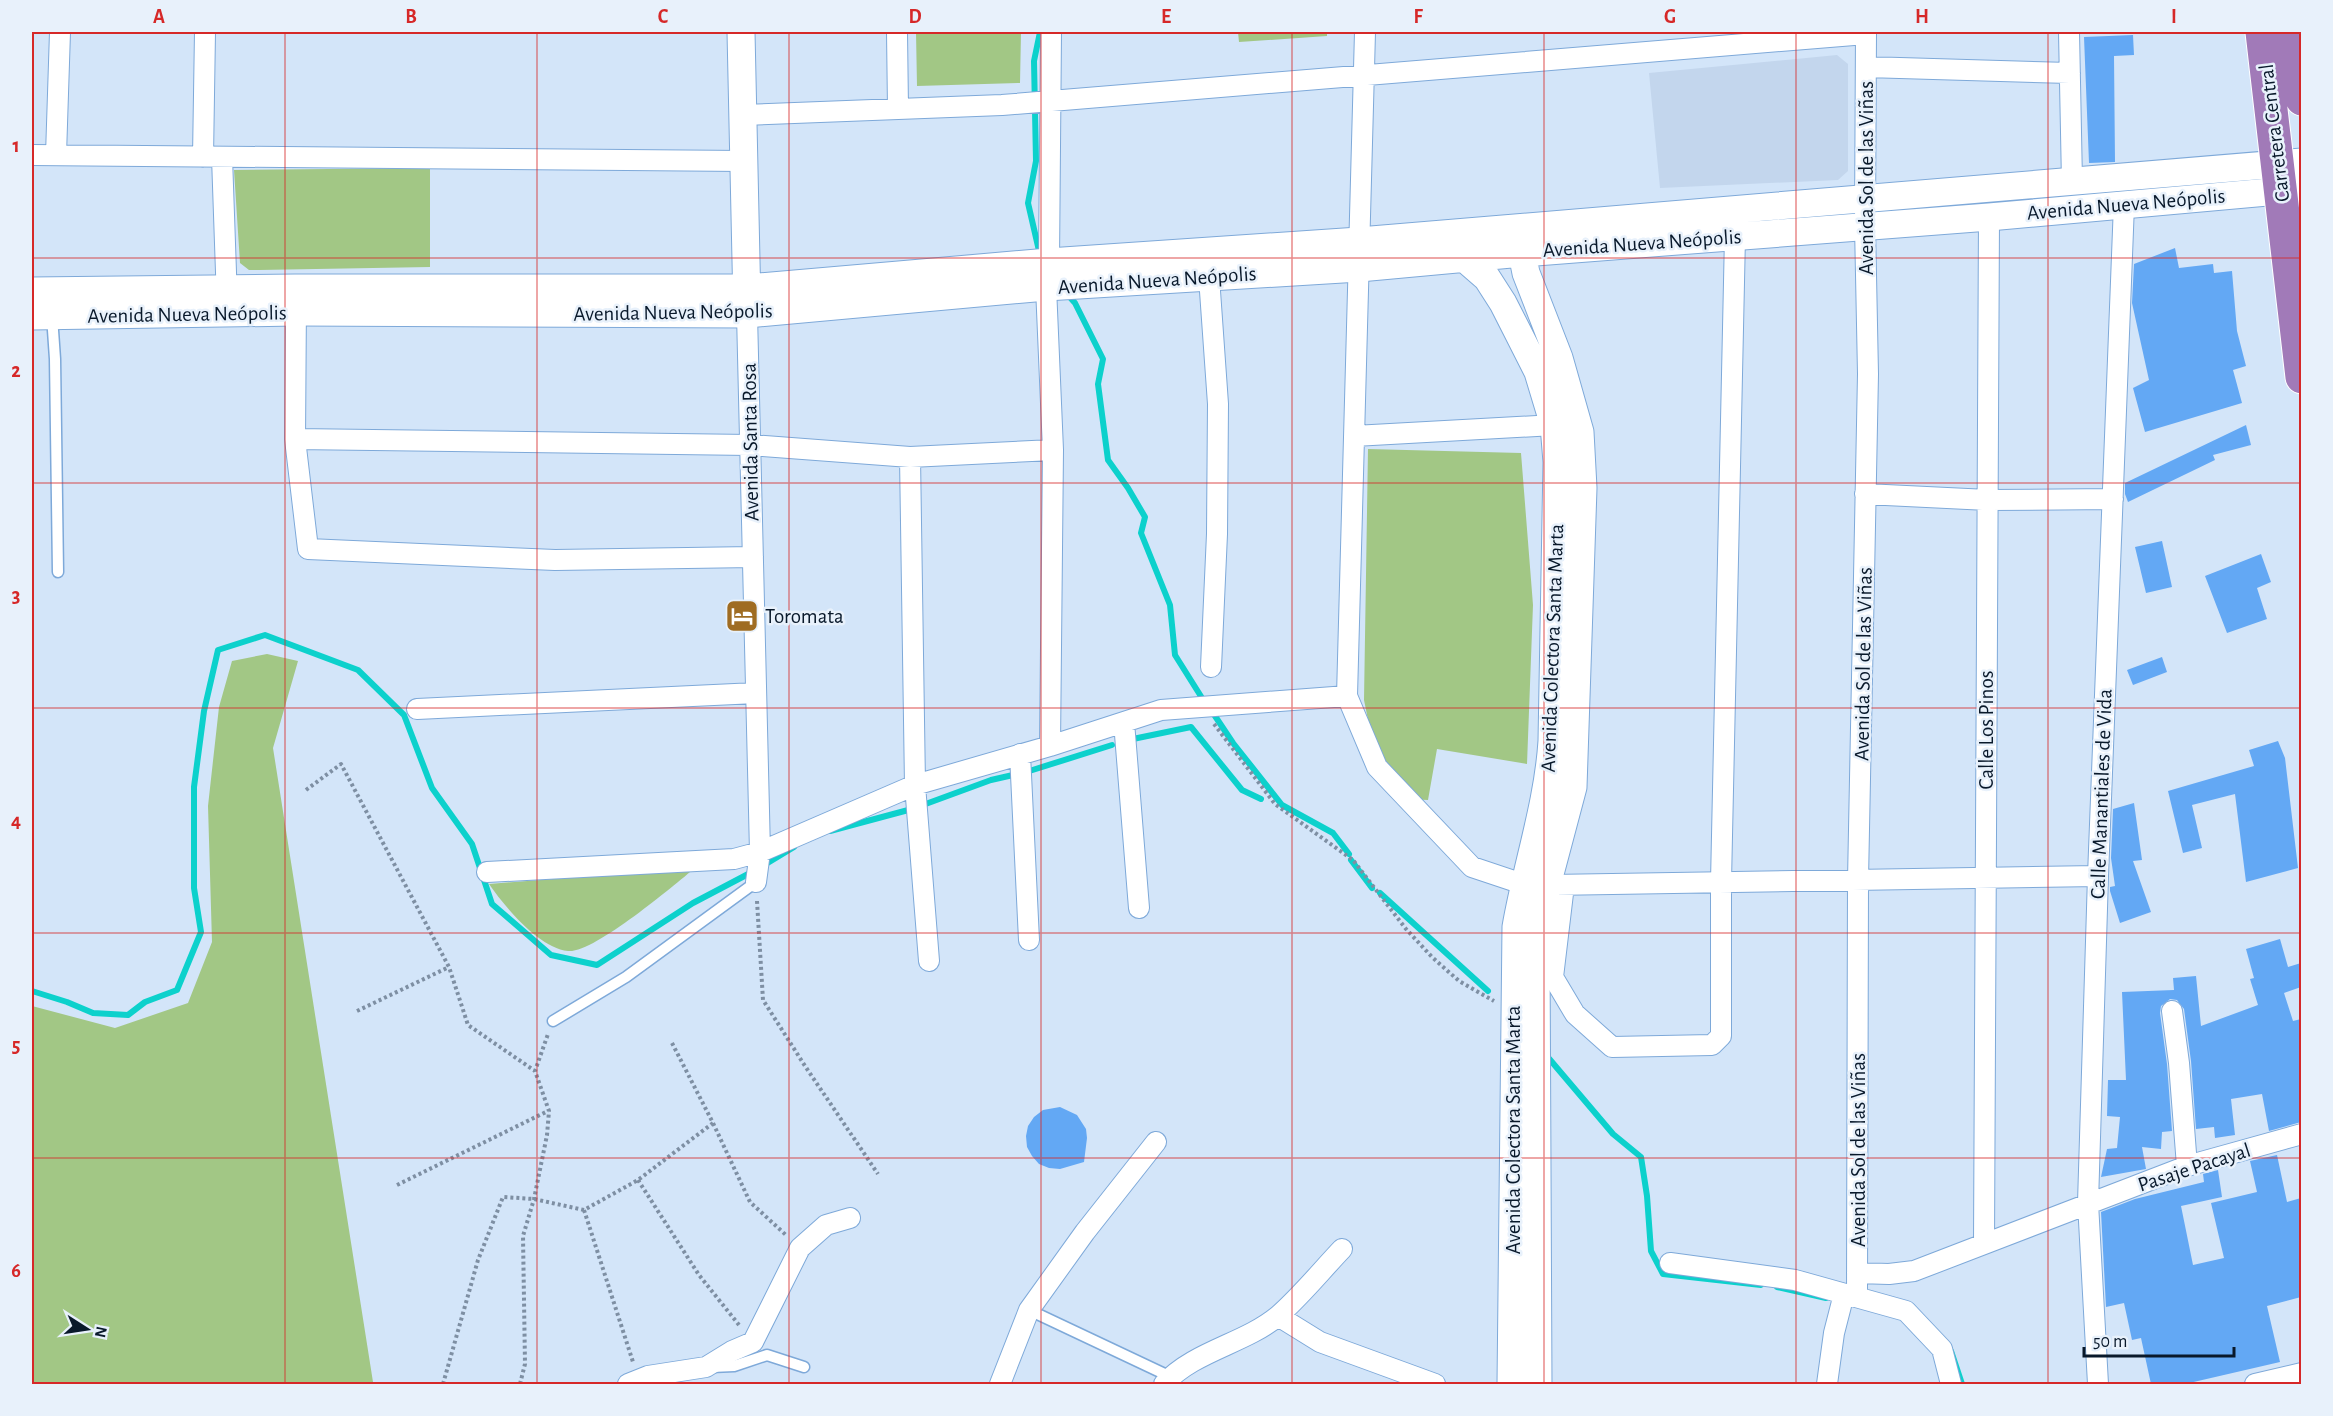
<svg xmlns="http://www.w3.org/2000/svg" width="2333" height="1416" font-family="'Alegreya Sans',sans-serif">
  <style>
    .built { fill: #c3d6ed }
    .green { fill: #a2c785 }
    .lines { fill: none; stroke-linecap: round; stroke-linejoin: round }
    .stream { stroke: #0cd1cc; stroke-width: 6 }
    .building { fill: #63a8f4 }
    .lane-casing { stroke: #7ea9d9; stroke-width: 13 }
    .street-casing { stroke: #7ea9d9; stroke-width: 22 }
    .secondary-casing { stroke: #7ea9d9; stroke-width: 29 }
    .highway-casing { stroke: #fff; stroke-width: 35 }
    .path { stroke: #7e8fa3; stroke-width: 4; stroke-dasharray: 3 3; stroke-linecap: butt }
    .lane { stroke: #fff; stroke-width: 10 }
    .street { stroke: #fff; stroke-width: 20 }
    .secondary { stroke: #fff; stroke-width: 27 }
    .highway { stroke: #a17ab8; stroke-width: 33 }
    .grid { fill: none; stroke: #d62828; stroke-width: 1.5; stroke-opacity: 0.55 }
    .labels { text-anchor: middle; stroke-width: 5; stroke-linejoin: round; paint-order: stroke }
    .street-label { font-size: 21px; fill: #09192b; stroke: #e8f1fb }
    .poi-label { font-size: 21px; fill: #09192b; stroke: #e8f1fb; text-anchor: start }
    .neatline { fill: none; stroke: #d62828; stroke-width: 2 }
    .grid-label { font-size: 20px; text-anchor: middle; font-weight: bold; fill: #d62828 }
  </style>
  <rect width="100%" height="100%" fill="#d3e5f9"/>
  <path class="built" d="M 1837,55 L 1848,64 L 1848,171 L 1838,180 L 1660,188 L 1649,73 Z"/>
  <path class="green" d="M 916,32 L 1021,32 L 1020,83 L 917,86 Z
    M 1238,32 L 1327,32 L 1327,36 L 1239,42 Z
    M 430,168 L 430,267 L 259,270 L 249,270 L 240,263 L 234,170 Z
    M 1368,449 L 1521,453 L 1533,605 L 1527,764 L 1437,749 L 1428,800 L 1405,799 L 1375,754 L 1364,700 Z
    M 267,654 L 298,661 L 273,748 L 373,1382 L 370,1384 L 32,1384 L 32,1006 L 115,1028 L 188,1003 L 212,942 L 208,806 L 219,707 L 232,661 Z
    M 695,868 C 673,886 593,954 568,951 C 539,948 505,907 489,884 Z"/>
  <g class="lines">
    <path class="stream" d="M 1040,32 L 1034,61 L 1036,161 L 1028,203 L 1040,255
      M 1067,294 L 1075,303 L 1103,359 L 1098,384 L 1108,460 L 1128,488 L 1145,517 L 1141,533 L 1170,605 L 1175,655 L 1202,698
      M 1213,713 L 1233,743 L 1282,805 L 1333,833 L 1349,854
      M 1128,740 L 1191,727 L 1242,790 L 1261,799
      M 1023,773 L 1112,745
      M 830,831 L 912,809 L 991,780 L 1013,775
      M 1351,860 L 1372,888
      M 761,867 L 794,847
      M 1380,893 L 1488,991
      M 32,991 L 67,1002 L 93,1013 L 128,1015 L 145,1002 L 177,990 L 201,932 L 194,888 L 194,787 L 204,711 L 218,650 L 265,635 L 358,670 L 404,715 L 432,788 L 472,844 L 492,904 L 551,955 L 597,965 L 693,903 L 752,872
      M 1546,1055 L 1613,1134 L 1641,1157 L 1647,1196 L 1651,1251 L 1663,1274 L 1761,1285
      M 1777,1287 L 1826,1298
      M 1951,1351 L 1962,1384"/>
  </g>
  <path class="building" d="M 2133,35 L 2134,55 L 2114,56 L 2115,162 L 2089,163 L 2084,37 Z
    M 2175,248 L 2179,268 L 2213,264 L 2214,273 L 2232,271 L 2237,331 L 2246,366 L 2233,370 L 2242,403 L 2145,432 L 2133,388 L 2149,380 L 2132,303 L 2134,264 Z
    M 2246,425 L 2251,445 L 2213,455 L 2215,460 L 2128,502 L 2125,494 L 2125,483 Z
    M 2162,541 L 2172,587 L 2146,593 L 2135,547 Z
    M 2261,554 L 2271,582 L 2257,588 L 2267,619 L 2227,633 L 2205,576 Z
    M 2162,657 L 2167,672 L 2133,685 L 2127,670 Z
    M 2278,741 L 2285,758 L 2298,868 L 2246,882 L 2235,794 L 2192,805 L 2202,848 L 2183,853 L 2168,791 L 2254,766 L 2249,750 Z
    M 2134,803 L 2142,860 L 2133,861 L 2151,912 L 2120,923 L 2110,891 L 2110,887 L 2115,886 L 2111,858 L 2113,809 Z
    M 2280,939 L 2288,967 L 2301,963 L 2301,987 L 2284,993 L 2293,1021 L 2301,1019 L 2301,1122 L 2269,1131 L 2262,1094 L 2231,1099 L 2235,1135 L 2215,1138 L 2214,1127 L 2196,1129 L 2191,1061 L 2184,1009 L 2177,1000 L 2170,999 L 2161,1006 L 2160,1013 L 2167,1064 L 2172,1131 L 2162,1132 L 2161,1149 L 2142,1147 L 2146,1169 L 2101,1177 L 2107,1149 L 2117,1148 L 2120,1117 L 2107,1116 L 2108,1080 L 2126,1080 L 2122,992 L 2174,990 L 2173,978 L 2196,976 L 2201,1026 L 2258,1005 L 2250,979 L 2254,978 L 2246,949 Z
    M 1060,1107 L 1077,1115 L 1086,1129 L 1087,1138 L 1084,1162 L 1060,1169 L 1049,1168 L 1039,1164 L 1032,1156 L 1027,1147 L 1026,1136 L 1028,1126 L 1034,1117 L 1043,1110 Z
    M 2277,1155 L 2287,1202 L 2301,1198 L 2301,1297 L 2267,1306 L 2280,1362 L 2185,1384 L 2151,1384 L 2141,1338 L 2132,1340 L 2124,1303 L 2106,1307 L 2101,1212 L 2135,1199 L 2204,1182 L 2203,1174 L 2218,1170 L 2222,1197 L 2181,1206 L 2193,1265 L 2224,1258 L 2211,1203 L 2257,1192 L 2250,1161 Z"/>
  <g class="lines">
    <g class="lane-casing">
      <path id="lane" d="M 52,316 L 55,359 L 58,572
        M 553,1021 L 626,977 L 756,882
        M 1029,1310 L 1171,1377
        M 712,1367 L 734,1366 L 767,1355 L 804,1367"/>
    </g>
    <g class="street-casing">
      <path id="street" d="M 897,32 L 898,109
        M 1365,32 L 1347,696 L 1377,767 L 1472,867 L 1523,884
        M 2069,32 L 2072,182
        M 1866,67 L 2070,73
        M 743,115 L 1002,105 L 1866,34
        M 32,155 L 744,161
        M 56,155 L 60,32
        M 203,157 L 205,32
        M 222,157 L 227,301
        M 1049,262 L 1051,32
        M 1209,277 L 1218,404 L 1217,534 L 1211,667
        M 1046,287 L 1053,450 L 1050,746
        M 296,301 L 295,439 L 308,549 L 555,560 L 753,557
        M 747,314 L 760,852 L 756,882
        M 1354,436 L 1554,425
        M 295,439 L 750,445 L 910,457 L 1053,450
        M 910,457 L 915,785 L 929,961
        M 1865,494 L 1988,500 L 2113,499
        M 417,709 L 756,693
        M 1124,722 L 1139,908
        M 1020,754 L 1029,940
        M 487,872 L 734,859 L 760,852 L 915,785 L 1050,746 L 1161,710 L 1347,696
        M 1551,885 L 2098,876
        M 1564,885 L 1553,977 L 1575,1014 L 1612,1047 L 1712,1045 L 1721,1036 L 1721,882 L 1735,236
        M 2172,1011 L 2179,1063 L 2187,1166
        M 1984,1243 L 1989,217
        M 1670,1263 L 1795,1280 L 1906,1311 L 1942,1349 L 1951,1384
        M 1857,1273 L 1889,1274 L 1914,1271 L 2187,1166 L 2302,1134
        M 1857,1297 L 1858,880 L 1868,374 L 1865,225 L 1866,32
        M 1278,1316 L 1320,1342 L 1435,1384
        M 628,1384 L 648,1376 L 706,1367 L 732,1351 L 753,1342 L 800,1248 L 826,1225 L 850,1218
        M 1000,1384 L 1029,1310 L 1085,1232 L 1156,1142
        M 1164,1384 C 1194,1351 1244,1344 1278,1316 C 1301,1296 1321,1271 1342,1249
        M 1827,1384 L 1834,1333 L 1844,1294
        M 2098,1384 L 2088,1203 L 2098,876 L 2124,204
        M 2255,1384 L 2302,1373"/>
    </g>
    <g class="secondary-casing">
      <path id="secondary" d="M 741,32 L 747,306
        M 1522,253 L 1526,273 L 1559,358 L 1580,432 L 1583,488 L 1573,787 L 1547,885 L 1536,950 L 1538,1384
        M 1464,258 L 1487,278 L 1503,303 L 1538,372 L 1554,425 L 1557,462 L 1552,741 C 1548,804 1527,864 1516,927 L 1511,1384
        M 32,291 L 295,288 L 747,288 L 1049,262 L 1359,241 L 2302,162
        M 32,316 L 296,312 L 747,314 L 1046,287 L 1359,268 L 1522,253 L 1989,217 L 2302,189"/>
    </g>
    <g class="highway-casing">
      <path id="highway" d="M 2262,32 L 2302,377
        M 2294,32 L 2302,99"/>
    </g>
    <path class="path" d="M 1214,724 L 1275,804 L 1353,860 L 1406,929 L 1432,957 L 1459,981 L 1494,1001
      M 306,790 L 341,764 L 449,967 L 468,1025 L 535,1071
      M 757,901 L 763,1000 L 805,1066 L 878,1174
      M 357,1011 L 449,967
      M 672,1043 L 713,1123 L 750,1202 L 787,1236
      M 638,1180 L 699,1275 L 739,1325
      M 397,1185 L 548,1111
      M 584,1210 L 633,1362
      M 443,1384 L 478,1260 L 503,1197 L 534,1199 L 584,1210 L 638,1180 L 713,1123
      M 520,1384 L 525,1364 L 523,1236 L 534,1199 L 547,1135 L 549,1111 L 535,1071 L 548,1034"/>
    <use href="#lane" class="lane"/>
    <use href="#street" class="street"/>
    <use href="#secondary" class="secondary"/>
    <use href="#highway" class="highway"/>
  </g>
  <path class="grid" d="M 285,32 L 285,1384M 537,32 L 537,1384M 789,32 L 789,1384M 1041,32 L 1041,1384M 1292,32 L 1292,1384M 1544,32 L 1544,1384M 1796,32 L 1796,1384M 2048,32 L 2048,1384M 32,258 L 2302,258M 32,483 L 2302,483M 32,708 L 2302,708M 32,933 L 2302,933M 32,1158 L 2302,1158"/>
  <defs>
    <g id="hotel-square" transform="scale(1.725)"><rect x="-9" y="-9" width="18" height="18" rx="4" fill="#9f6c22" stroke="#e8f1fb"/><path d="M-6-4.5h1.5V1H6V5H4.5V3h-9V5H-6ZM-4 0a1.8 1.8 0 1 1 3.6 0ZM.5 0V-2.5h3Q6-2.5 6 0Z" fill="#fff"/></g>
  </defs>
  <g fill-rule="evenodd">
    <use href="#hotel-square" x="742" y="616"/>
  </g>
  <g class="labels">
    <g class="street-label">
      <text transform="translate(2274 133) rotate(-97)" y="7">Carretera Central</text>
      <text transform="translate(1866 178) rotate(-90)" y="7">Avenida Sol de las Viñas</text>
      <text transform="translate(2126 204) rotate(-5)" y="7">Avenida Nueva Neópolis</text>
      <text transform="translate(1642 243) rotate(-4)" y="7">Avenida Nueva Neópolis</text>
      <text transform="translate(1157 280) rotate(-4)" y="7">Avenida Nueva Neópolis</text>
      <text transform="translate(673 312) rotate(-1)" y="7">Avenida Nueva Neópolis</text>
      <text transform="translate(187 314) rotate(-1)" y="7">Avenida Nueva Neópolis</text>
      <text transform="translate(750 442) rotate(-91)" y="7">Avenida Santa Rosa</text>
      <text transform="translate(1552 648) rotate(-88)" y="7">Avenida Colectora Santa Marta</text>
      <text transform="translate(1863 664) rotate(-89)" y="7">Avenida Sol de las Viñas</text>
      <text transform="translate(1986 730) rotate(-90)" y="7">Calle Los Pinos</text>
      <text transform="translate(2101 794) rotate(-88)" y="7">Calle Manantiales de Vida</text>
      <text transform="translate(1513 1130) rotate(-90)" y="7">Avenida Colectora Santa Marta</text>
      <text transform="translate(1858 1150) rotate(-90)" y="7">Avenida Sol de las Viñas</text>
      <text transform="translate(2194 1167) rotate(-18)" y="7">Pasaje Pacayal</text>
    </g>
    <g class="poi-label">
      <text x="765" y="623">Toromata</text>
    </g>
  </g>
  <rect width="2333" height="1416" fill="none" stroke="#e8f1fb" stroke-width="66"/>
  <g transform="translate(87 1329) rotate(102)" stroke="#e8f1fb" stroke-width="4.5" paint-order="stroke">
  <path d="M0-4.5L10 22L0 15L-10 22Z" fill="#09192b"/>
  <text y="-9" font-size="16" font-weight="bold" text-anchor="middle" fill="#09192b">N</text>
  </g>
  <path d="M2084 1347v9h150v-9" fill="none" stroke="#09192b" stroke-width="3"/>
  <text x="2093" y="1347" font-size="18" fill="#09192b" stroke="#e8f1fb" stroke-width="4.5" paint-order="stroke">50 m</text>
  <rect x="33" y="33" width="2267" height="1350" class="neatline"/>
  <g class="grid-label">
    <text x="159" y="23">A</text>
    <text x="411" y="23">B</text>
    <text x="663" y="23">C</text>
    <text x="915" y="23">D</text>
    <text x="1166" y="23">E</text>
    <text x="1418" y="23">F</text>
    <text x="1670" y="23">G</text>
    <text x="1922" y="23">H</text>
    <text x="2174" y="23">I</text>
    <text x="16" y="152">1</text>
    <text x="16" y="377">2</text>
    <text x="16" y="602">3</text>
    <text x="16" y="827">4</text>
    <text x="16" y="1052">5</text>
    <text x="16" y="1277">6</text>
  </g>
</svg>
